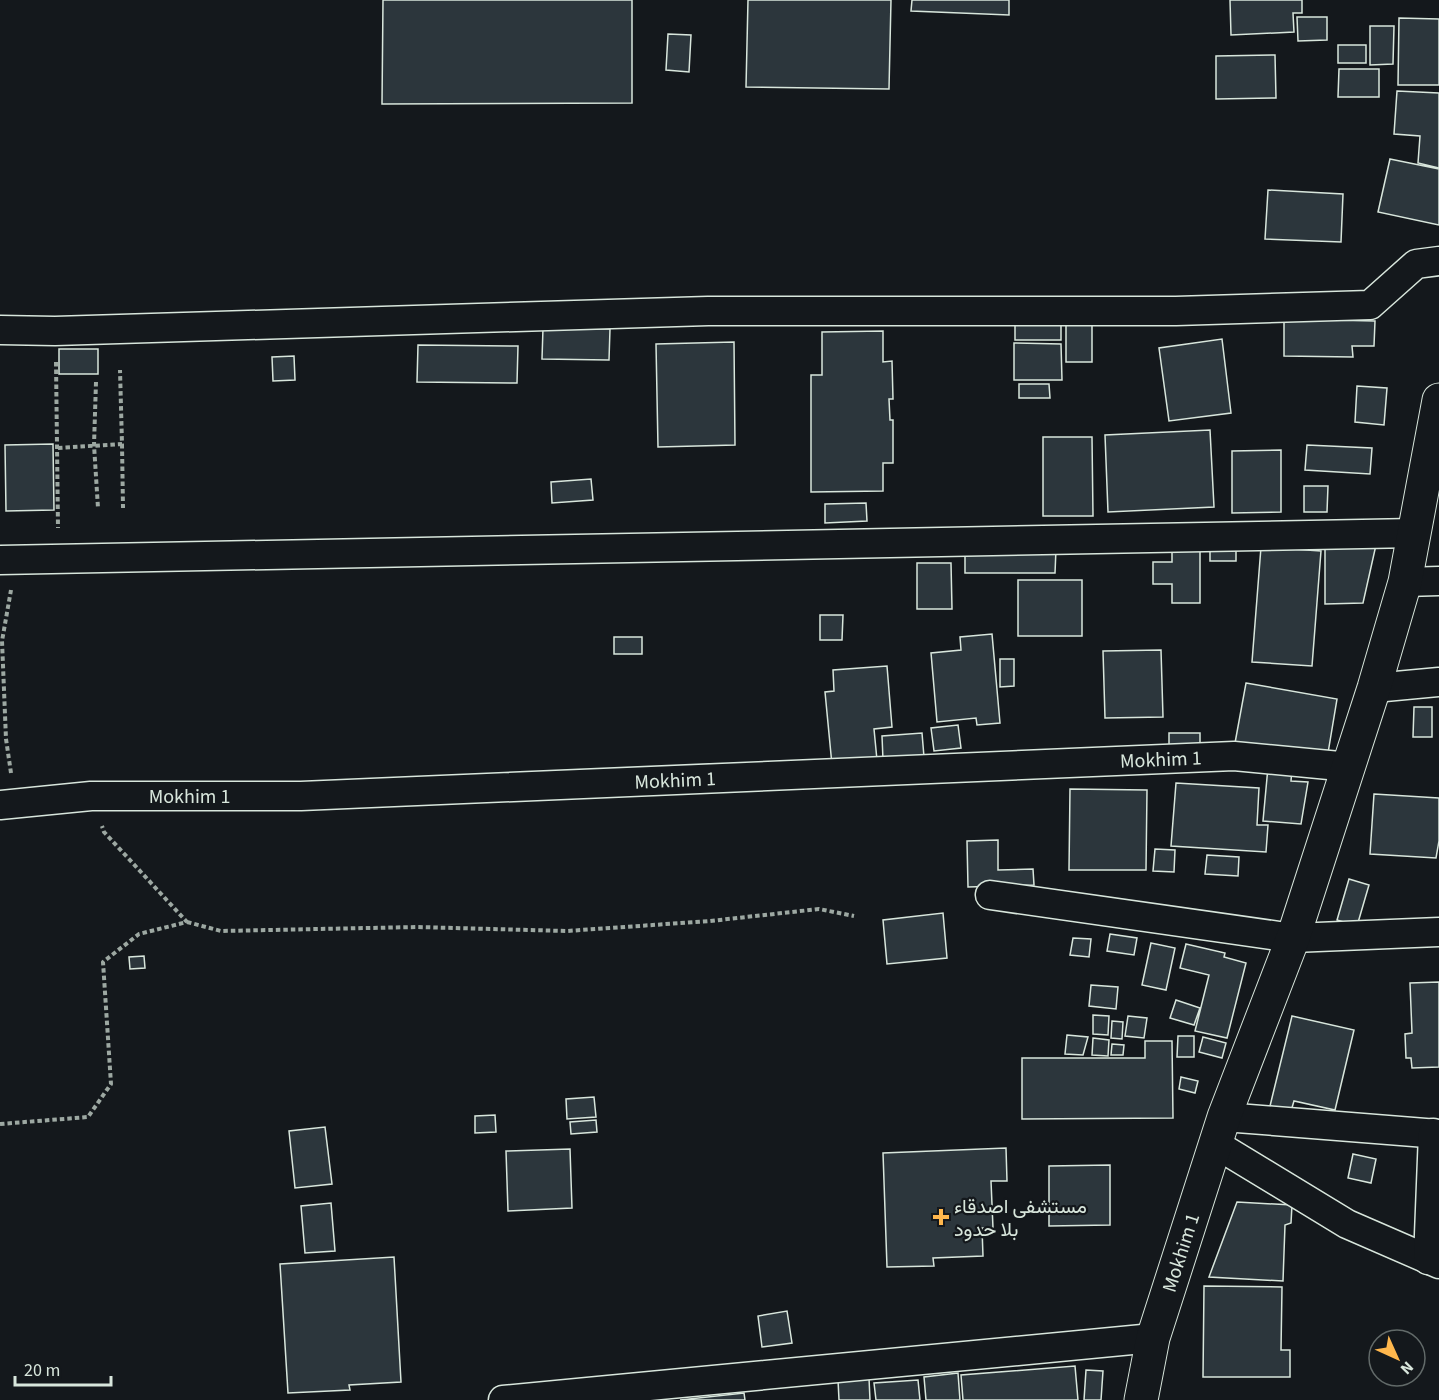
<svg xmlns="http://www.w3.org/2000/svg" width="1439" height="1400" font-family="'Source Sans 3',Vazirmatn,sans-serif">
  <style>
    .building { fill: #2c363c; stroke: #d8e6dc; stroke-width: 1.5 }
    .lines { fill: none; stroke-linecap: round; stroke-linejoin: round }
    .street-casing { stroke: #d8e6dc; stroke-width: 31 }
    .secondary-casing { stroke: #d8e6dc; stroke-width: 35 }
    .path { stroke: #9da8a2; stroke-width: 4; stroke-dasharray: 4.5 3; stroke-linecap: butt }
    .street { stroke: #14181c; stroke-width: 28 }
    .secondary { stroke: #14181c; stroke-width: 33 }
    .poi-dot { fill: #ffb74d; stroke: #14181c; stroke-width: 2 }
    .labels { text-anchor: middle; stroke-width: 4.5; stroke-linejoin: round; paint-order: stroke }
    .street-label { font-size: 20px; fill: #d8e6dc; stroke: #14181c }
    .poi-label { font-size: 20px; fill: #d8e6dc; stroke: #14181c; text-anchor: start }
  </style>
  <rect width="100%" height="100%" fill="#14181c"/>
  <path class="building" d="M 383,0 L 632,0 L 632,103 L 382,104 Z
    M 748,0 L 891,0 L 889,89 L 746,87 Z
    M 912,0 L 1009,0 L 1009,15 L 911,11 Z
    M 1230,0 L 1302,0 L 1302,13 L 1293,13 L 1294,32 L 1231,35 Z
    M 1297,17 L 1327,17 L 1327,40 L 1298,41 Z
    M 1399,18 L 1439,19 L 1439,85 L 1398,85 Z
    M 1370,26 L 1394,26 L 1393,64 L 1370,65 Z
    M 668,34 L 691,35 L 689,72 L 666,70 Z
    M 1338,45 L 1366,45 L 1366,63 L 1338,63 Z
    M 1275,55 L 1276,98 L 1216,99 L 1216,56 Z
    M 1339,69 L 1379,69 L 1379,97 L 1338,97 Z
    M 1397,91 L 1439,93 L 1439,168 L 1418,163 L 1420,136 L 1394,134 Z
    M 1390,159 L 1439,169 L 1439,225 L 1378,212 Z
    M 1268,190 L 1343,194 L 1341,242 L 1265,239 Z
    M 1015,318 L 1061,318 L 1061,340 L 1015,340 Z
    M 1284,319 L 1375,321 L 1374,346 L 1352,346 L 1353,357 L 1284,356 Z
    M 1066,322 L 1092,322 L 1092,362 L 1066,362 Z
    M 543,328 L 610,329 L 609,360 L 542,359 Z
    M 883,331 L 883,362 L 892,361 L 893,399 L 889,399 L 890,420 L 893,420 L 893,463 L 883,463 L 883,491 L 811,492 L 811,375 L 822,375 L 822,332 Z
    M 1222,339 L 1231,413 L 1169,421 L 1159,348 Z
    M 734,342 L 735,445 L 658,447 L 656,344 Z
    M 1014,343 L 1061,344 L 1062,380 L 1014,380 Z
    M 418,345 L 518,346 L 517,383 L 417,382 Z
    M 59,349 L 98,349 L 98,374 L 59,374 Z
    M 294,356 L 295,380 L 273,381 L 272,357 Z
    M 1019,384 L 1049,384 L 1050,398 L 1019,398 Z
    M 1357,386 L 1387,388 L 1384,425 L 1355,422 Z
    M 1210,430 L 1214,507 L 1108,512 L 1105,435 Z
    M 1043,437 L 1092,437 L 1093,516 L 1043,516 Z
    M 53,444 L 54,510 L 6,511 L 5,445 Z
    M 1307,445 L 1372,448 L 1370,474 L 1305,470 Z
    M 1281,450 L 1281,512 L 1232,513 L 1232,451 Z
    M 591,479 L 593,500 L 552,503 L 551,482 Z
    M 1304,486 L 1328,486 L 1327,512 L 1304,512 Z
    M 866,503 L 867,521 L 825,523 L 825,504 Z
    M 1172,543 L 1200,543 L 1200,603 L 1172,603 L 1172,584 L 1153,584 L 1153,562 L 1172,562 Z
    M 1325,544 L 1376,545 L 1363,603 L 1325,604 Z
    M 1236,545 L 1236,561 L 1210,561 L 1210,546 Z
    M 1261,547 L 1321,551 L 1312,666 L 1252,662 Z
    M 965,549 L 1056,549 L 1055,573 L 965,573 Z
    M 917,563 L 951,563 L 952,609 L 917,609 Z
    M 1018,580 L 1082,580 L 1082,636 L 1018,636 Z
    M 820,615 L 843,615 L 842,640 L 820,640 Z
    M 992,634 L 1000,723 L 977,725 L 976,718 L 937,722 L 931,653 L 961,650 L 960,637 Z
    M 614,637 L 642,637 L 642,654 L 614,654 Z
    M 1161,650 L 1163,717 L 1105,718 L 1103,651 Z
    M 1000,659 L 1014,659 L 1014,686 L 1000,687 Z
    M 887,666 L 892,727 L 874,729 L 877,760 L 832,765 L 825,692 L 834,691 L 833,670 Z
    M 1246,683 L 1337,699 L 1327,759 L 1235,743 Z
    M 1414,707 L 1432,707 L 1432,737 L 1413,737 Z
    M 958,725 L 961,748 L 934,751 L 931,728 Z
    M 922,733 L 924,757 L 883,760 L 882,736 Z
    M 1169,733 L 1200,733 L 1200,750 L 1169,750 Z
    M 1268,767 L 1292,769 L 1291,781 L 1308,782 L 1301,824 L 1263,821 Z
    M 1176,783 L 1259,788 L 1257,825 L 1268,825 L 1266,852 L 1171,846 Z
    M 1070,789 L 1147,790 L 1146,870 L 1069,870 Z
    M 1374,794 L 1439,798 L 1439,841 L 1436,858 L 1370,854 Z
    M 998,840 L 998,870 L 1033,869 L 1034,885 L 968,887 L 967,841 Z
    M 1155,849 L 1175,850 L 1174,872 L 1153,871 Z
    M 1207,855 L 1239,857 L 1238,876 L 1205,874 Z
    M 1349,879 L 1369,885 L 1357,926 L 1337,920 Z
    M 943,913 L 947,958 L 887,964 L 883,920 Z
    M 1110,934 L 1137,938 L 1134,955 L 1107,951 Z
    M 1073,938 L 1091,939 L 1089,957 L 1070,955 Z
    M 1151,943 L 1175,948 L 1166,990 L 1142,985 Z
    M 1186,944 L 1225,953 L 1224,957 L 1246,963 L 1227,1038 L 1195,1031 L 1209,975 L 1180,968 Z
    M 144,956 L 145,968 L 130,969 L 129,957 Z
    M 1439,982 L 1439,1067 L 1412,1068 L 1411,1058 L 1406,1058 L 1405,1034 L 1412,1033 L 1410,983 Z
    M 1091,985 L 1118,987 L 1116,1009 L 1089,1006 Z
    M 1176,1000 L 1200,1008 L 1194,1025 L 1170,1018 Z
    M 1093,1015 L 1109,1016 L 1108,1035 L 1093,1034 Z
    M 1128,1016 L 1147,1018 L 1144,1038 L 1125,1036 Z
    M 1292,1016 L 1354,1030 L 1335,1110 L 1294,1101 L 1291,1111 L 1270,1106 Z
    M 1112,1021 L 1123,1022 L 1122,1039 L 1111,1038 Z
    M 1067,1035 L 1088,1037 L 1083,1055 L 1065,1054 Z
    M 1178,1036 L 1194,1036 L 1194,1057 L 1177,1057 Z
    M 1203,1037 L 1226,1043 L 1222,1058 L 1199,1052 Z
    M 1093,1038 L 1109,1040 L 1108,1056 L 1092,1055 Z
    M 1145,1041 L 1172,1041 L 1173,1118 L 1022,1119 L 1022,1058 L 1145,1058 Z
    M 1112,1044 L 1124,1045 L 1123,1055 L 1111,1055 Z
    M 1181,1077 L 1198,1081 L 1195,1093 L 1179,1089 Z
    M 594,1097 L 596,1117 L 567,1119 L 566,1099 Z
    M 495,1115 L 496,1132 L 475,1133 L 475,1116 Z
    M 596,1120 L 597,1132 L 571,1134 L 570,1122 Z
    M 325,1127 L 332,1184 L 295,1188 L 289,1131 Z
    M 1006,1148 L 1007,1181 L 991,1181 L 993,1228 L 982,1228 L 983,1256 L 933,1258 L 934,1266 L 887,1267 L 883,1153 Z
    M 570,1149 L 572,1208 L 508,1211 L 506,1151 Z
    M 1353,1154 L 1376,1159 L 1371,1183 L 1348,1178 Z
    M 1110,1165 L 1110,1225 L 1049,1226 L 1049,1166 Z
    M 1237,1202 L 1292,1205 L 1291,1223 L 1285,1225 L 1283,1281 L 1209,1277 Z
    M 331,1203 L 335,1251 L 305,1253 L 301,1206 Z
    M 394,1257 L 401,1382 L 349,1385 L 350,1390 L 288,1393 L 280,1264 Z
    M 1204,1286 L 1282,1287 L 1281,1350 L 1290,1350 L 1290,1377 L 1203,1377 Z
    M 787,1311 L 792,1343 L 762,1347 L 758,1316 Z
    M 1075,1366 L 1078,1400 L 963,1400 L 961,1375 Z
    M 1086,1370 L 1103,1371 L 1101,1400 L 1084,1400 Z
    M 958,1373 L 960,1400 L 926,1400 L 924,1377 Z
    M 869,1378 L 870,1400 L 839,1400 L 838,1380 Z
    M 918,1380 L 920,1400 L 876,1400 L 874,1383 Z
    M 744,1393 L 745,1400 L 680,1400 Z"/>
  <g class="lines">
    <g class="street-casing">
      <g id="street">
        <path d="M 0,330 L 55,331 L 708,311 L 1176,311 L 1370,305 L 1416,264 L 1439,261"/>
        <path d="M 0,560 L 1415,533"/>
        <path d="M 1405,582 L 1439,581"/>
        <path d="M 1374,688 L 1439,682"/>
        <path id="s1" d="M 0,805 L 91,796 L 301,796 L 1234,756 L 1350,767"/>
        <path d="M 990,895 L 1293,938 L 1439,932"/>
        <path d="M 1224,1117 L 1439,1134"/>
        <path d="M 1217,1145 L 1347,1224 L 1439,1264"/>
        <path d="M 1428,1260 L 1433,1133"/>
        <path d="M 503,1400 L 1153,1338"/>
      </g>
    </g>
    <g class="secondary-casing">
      <g id="secondary">
        <path id="s2" d="M 1141,1400 L 1153,1338 L 1224,1117 L 1293,938 L 1374,688 L 1405,582 L 1439,400"/>
      </g>
    </g>
    <path class="path" d="M 56,362 L 58,528
      M 96,382 L 94,445 L 98,508
      M 122,444 L 123,508
      M 58,448 L 122,444 L 120,370
      M 11,773 L 6,739 L 2,641 L 11,590
      M 187,922 L 221,931 L 417,927 L 567,931 L 710,921 L 819,909 L 854,916
      M 0,1124 L 88,1117 L 111,1084 L 103,962 L 139,934 L 187,922 L 104,832 L 102,826"/>
    <use href="#street" class="street"/>
    <use href="#secondary" class="secondary"/>
  </g>
  <path class="poi-dot" d="M938 1208h6v6h6v6h-6v6h-6v-6h-6v-6h6z"/>
  <g class="labels">
    <g class="street-label">
      <text dy="7" stroke="none"><textPath href="#s1" startOffset="1162">Mokhim 1</textPath></text>
      <text dy="7" stroke="none"><textPath href="#s1" startOffset="676">Mokhim 1</textPath></text>
      <text dy="7" stroke="none"><textPath href="#s1" startOffset="190">Mokhim 1</textPath></text>
      <text dy="7" stroke="none"><textPath href="#s2" startOffset="153">Mokhim 1</textPath></text>
    </g>
    <g class="poi-label">
      <text x="954" y="1213">مستشفى اصدقاء<tspan x="954" dy="23">بلا حدود</tspan></text>
    </g>
  </g>
  <g transform="translate(1397 1358) rotate(135)"><circle r="28" fill="#14181c" stroke="#626a69" stroke-width="1.5"/>
  <path d="M0-4.5L10 22L0 15L-10 22Z" fill="#ffb74d"/>
  <text y="-9" font-size="16" font-weight="bold" text-anchor="middle" fill="#d8e6dc">N</text>
  </g>
  <path d="M15 1376v9h96v-9" fill="none" stroke="#d8e6dc" stroke-width="3"/>
  <text x="24" y="1376" font-size="18" fill="#d8e6dc" stroke="#14181c" stroke-width="4.5" paint-order="stroke">20 m</text>
</svg>
